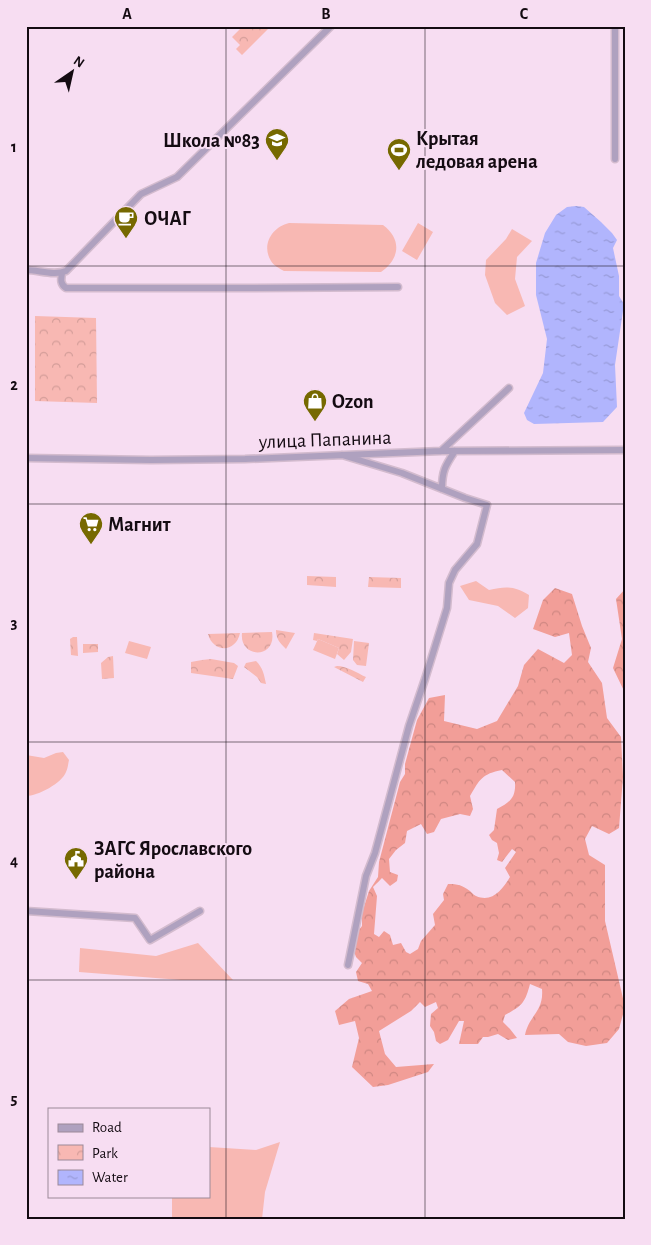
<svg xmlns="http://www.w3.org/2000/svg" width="651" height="1245" font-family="'Alegreya Sans',sans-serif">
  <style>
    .grass { fill: #f8b8b3 }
    .forest { fill: url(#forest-crowns); fill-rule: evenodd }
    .park { fill: url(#park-crowns) }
    .water { fill: url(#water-ripples) }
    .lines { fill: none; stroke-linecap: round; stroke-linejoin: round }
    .minor-casing { stroke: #d3bbce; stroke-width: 9 }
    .minor { stroke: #afa1bf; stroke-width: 6 }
    .grid { fill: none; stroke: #140b12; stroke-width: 1; stroke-opacity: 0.55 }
    .labels { text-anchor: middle; stroke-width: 4; stroke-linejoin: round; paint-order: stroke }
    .poi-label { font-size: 20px; font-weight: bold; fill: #140b12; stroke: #f7ddf2; text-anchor: start }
    .street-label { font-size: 20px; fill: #140b12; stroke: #f7ddf2 }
    .neatline { fill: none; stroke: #140b12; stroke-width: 2 }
    .grid-label { font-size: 16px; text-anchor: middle; font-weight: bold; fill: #140b12 }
  </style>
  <defs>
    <pattern id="forest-crowns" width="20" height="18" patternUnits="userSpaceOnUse" patternTransform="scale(1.25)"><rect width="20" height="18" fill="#f29e98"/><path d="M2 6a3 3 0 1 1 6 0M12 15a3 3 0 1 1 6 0" fill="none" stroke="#cf8782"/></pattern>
    <pattern id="park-crowns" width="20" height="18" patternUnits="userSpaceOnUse" patternTransform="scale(1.25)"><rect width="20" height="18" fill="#f8b8b3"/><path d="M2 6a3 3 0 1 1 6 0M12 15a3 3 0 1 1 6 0" fill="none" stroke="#d49d99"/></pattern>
    <pattern id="water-ripples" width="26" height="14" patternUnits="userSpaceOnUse" patternTransform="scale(1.25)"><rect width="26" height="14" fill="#b1b5fd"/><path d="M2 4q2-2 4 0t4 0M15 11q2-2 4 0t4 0" fill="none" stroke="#979ad8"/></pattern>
  </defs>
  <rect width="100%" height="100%" fill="#f7ddf2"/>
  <path class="grass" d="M 289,223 L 383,225 C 402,239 400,259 381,272 L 284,271 C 279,268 274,266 271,261 C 261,245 272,227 289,223 Z
    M 418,223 L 433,232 L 417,260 L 402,251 Z
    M 512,229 L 532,241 L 517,257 L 515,279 L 525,306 L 507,315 L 495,303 L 485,275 L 486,260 L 506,239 Z
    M 476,581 L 489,590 C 506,586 514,586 529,595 L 528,608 L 515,618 L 498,606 L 469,600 L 460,586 Z
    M 318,639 L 339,648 L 335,659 L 313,650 Z
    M 129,641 L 151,647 L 147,659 L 125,653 Z
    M 63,752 L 69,760 C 68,764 68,768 66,772 C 62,783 38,796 26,796 L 26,755 L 44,758 L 56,753 Z
    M 198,943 L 233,980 L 181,980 L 79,972 L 80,948 L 156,956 Z
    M 280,1142 L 265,1192 L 262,1219 L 172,1219 L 172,1196 L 209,1196 L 209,1147 L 256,1150 Z"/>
  <path class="forest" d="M 555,588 L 572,594 L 582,626 L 591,648 L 588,662 L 602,683 L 607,718 L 621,737 L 623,777 L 619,828 L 609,834 L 592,826 L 585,839 L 589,855 L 605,865 L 605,921 L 625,1007 L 619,1029 L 607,1043 L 586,1046 L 568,1042 L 559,1034 L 525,1035 C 529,1015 544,1012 542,989 L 530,984 C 525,1003 522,1006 505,1015 L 503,1022 L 510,1029 L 517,1038 L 508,1040 L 498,1034 L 488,1037 L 483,1037 L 478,1044 L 459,1044 L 464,1021 L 459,1021 L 448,1040 L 440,1044 L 436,1041 L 434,1032 L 430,1026 L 431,1014 L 438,1008 L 436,1002 L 425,1007 L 420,1002 L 411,1011 L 379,1031 L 385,1054 L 396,1067 L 434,1064 L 428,1072 L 388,1085 L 373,1087 L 352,1067 L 359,1038 L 355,1021 L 339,1025 L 335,1011 L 349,999 L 372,991 L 368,984 L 358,981 L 356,972 L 362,963 L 356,957 L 352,946 L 355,935 L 362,926 L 362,913 L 369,891 L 378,877 L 379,862 L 400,782 L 405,774 L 405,764 L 417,720 L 429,698 L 445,695 L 444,721 L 477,729 L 497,721 L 518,686 L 524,665 L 538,649 L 564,663 L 572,655 L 569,633 L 555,637 L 533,629 L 543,600 ZM 502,770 L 515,782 C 516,798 510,802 497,809 L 494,830 L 489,835 L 492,840 L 497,843 L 499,853 L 497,860 L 502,862 L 512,849 L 516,852 L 505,868 L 510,877 C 502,890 492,903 476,896 C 475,896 471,892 470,891 C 462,885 458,884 448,884 L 443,894 L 444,900 L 433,914 L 435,925 L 421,941 L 418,949 L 410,954 L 406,952 L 401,943 L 393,945 L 390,935 L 384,931 L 379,937 L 374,934 L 377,896 L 373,887 L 382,878 L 390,886 L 397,881 L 398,875 L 390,872 L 389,859 L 396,850 L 405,843 L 407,831 L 421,824 L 427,834 L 434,832 L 441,819 L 460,814 L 470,816 L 473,809 L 470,796 C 480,779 482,774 502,770 Z
    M 625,589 L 625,693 L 613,668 L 622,639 L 616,599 Z"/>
  <path class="park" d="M 243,26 L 265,26 L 268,29 L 242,55 L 236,49 L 240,45 L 232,37 Z
    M 35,316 L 96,318 L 97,403 L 35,401 Z
    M 307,576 L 336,577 L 336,587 L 307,585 Z
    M 369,577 L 401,578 L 401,588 L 368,587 Z
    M 276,630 L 295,633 L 286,649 C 280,643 276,639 276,630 Z
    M 272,632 C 277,659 239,659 242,633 Z
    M 240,633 C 236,653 213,653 208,634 Z
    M 314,633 L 353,639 L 351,652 L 344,660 L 337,654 L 339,648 L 318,639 L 317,641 L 313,640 Z
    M 73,637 L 77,637 L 78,656 L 71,655 L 70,639 Z
    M 354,641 L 369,643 L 366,666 L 357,665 L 353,660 Z
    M 83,644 L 98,644 L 98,652 L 83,653 Z
    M 113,656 L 114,678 L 102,679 L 101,663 L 108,657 Z
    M 211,659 L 234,663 L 238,666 L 233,679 L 191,673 L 191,662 L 202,660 Z
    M 256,661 C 263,668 264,674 266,684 L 261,683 L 257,677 L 244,667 L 246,663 Z
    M 337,666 C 347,666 357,673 366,677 L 363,682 L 334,667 Z"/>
  <path class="water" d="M 576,206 L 584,207 L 601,222 L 612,233 L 617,240 L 613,248 L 619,276 L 619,296 L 624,304 L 615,365 L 617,407 L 603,422 L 534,424 L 527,420 L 524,413 L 543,373 L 547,339 L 536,295 L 536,263 L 545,233 L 556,215 L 567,207 Z"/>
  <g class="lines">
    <g class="minor-casing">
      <path id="minor" d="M 615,26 L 615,159
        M 26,270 C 39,270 54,276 66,271 L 141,194 L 177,177 L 331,26
        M 62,273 C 61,279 60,284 66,288 L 253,288 L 398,287
        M 441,451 L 509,388
        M 342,455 L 402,473 L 465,498 L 487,505 L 477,544 L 455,570 L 449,583 L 447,608 L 425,679 L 409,726 L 375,853 L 366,876 L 348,965
        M 26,458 L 151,460 L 245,459 L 441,451 L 625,450
        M 442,489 C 442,471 445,466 455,451
        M 26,911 L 135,918 L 150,940 L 200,911"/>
    </g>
    <use href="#minor" class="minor"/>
  </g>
  <path class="grid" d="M 226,26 L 226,1219M 425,26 L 425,1219M 26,266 L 625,266M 26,504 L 625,504M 26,742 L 625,742M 26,980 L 625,980"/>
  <defs>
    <g id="school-pin" transform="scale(1.25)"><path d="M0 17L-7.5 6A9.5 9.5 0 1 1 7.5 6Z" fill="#766900" stroke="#f7ddf2"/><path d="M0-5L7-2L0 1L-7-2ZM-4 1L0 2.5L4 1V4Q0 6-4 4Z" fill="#fff"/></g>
    <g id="stadium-pin" transform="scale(1.25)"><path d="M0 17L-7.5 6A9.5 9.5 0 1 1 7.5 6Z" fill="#766900" stroke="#f7ddf2"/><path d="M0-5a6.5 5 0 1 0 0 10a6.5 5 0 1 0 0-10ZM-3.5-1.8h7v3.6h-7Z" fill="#fff"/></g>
    <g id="cafe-pin" transform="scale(1.25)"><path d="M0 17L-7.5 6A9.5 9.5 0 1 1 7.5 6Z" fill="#766900" stroke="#f7ddf2"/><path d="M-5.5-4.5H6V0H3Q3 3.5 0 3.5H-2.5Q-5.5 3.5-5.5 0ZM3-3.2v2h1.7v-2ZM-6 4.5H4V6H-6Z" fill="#fff"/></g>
    <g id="shop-pin" transform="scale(1.25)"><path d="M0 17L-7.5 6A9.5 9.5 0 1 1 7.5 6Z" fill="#766900" stroke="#f7ddf2"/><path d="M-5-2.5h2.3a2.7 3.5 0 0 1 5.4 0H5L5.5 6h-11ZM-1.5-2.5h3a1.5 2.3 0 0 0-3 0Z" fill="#fff"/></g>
    <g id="supermarket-pin" transform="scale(1.25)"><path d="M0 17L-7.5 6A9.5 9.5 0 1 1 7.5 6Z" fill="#766900" stroke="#f7ddf2"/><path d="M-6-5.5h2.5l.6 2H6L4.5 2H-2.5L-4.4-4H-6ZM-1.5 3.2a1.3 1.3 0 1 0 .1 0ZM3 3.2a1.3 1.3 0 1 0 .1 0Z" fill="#fff"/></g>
    <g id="civic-pin" transform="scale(1.25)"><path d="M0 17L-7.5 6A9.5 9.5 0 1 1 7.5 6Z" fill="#766900" stroke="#f7ddf2"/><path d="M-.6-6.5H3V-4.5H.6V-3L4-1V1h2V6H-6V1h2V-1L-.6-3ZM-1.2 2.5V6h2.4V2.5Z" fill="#fff"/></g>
  </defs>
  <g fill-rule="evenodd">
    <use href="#school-pin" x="277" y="140"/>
    <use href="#stadium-pin" x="399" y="150"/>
    <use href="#cafe-pin" x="126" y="218"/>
    <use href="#shop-pin" x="315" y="401"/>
    <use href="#supermarket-pin" x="91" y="524"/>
    <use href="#civic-pin" x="76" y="859"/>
  </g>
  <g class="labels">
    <g class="poi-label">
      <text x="416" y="145">Крытая<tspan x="416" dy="23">ледовая арена</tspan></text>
      <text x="260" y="147" text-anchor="end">Школа №83</text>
      <text x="144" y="225">ОЧАГ</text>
      <text x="332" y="408">Ozon</text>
      <text x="108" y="531">Магнит</text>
      <text x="94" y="855">ЗАГС Ярославского<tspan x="94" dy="23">района</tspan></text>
    </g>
    <g class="street-label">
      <text transform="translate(325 439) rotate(-2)" y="7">улица Папанина</text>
    </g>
  </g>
  <rect width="651" height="1245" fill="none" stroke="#f7ddf2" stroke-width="55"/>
  <rect x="48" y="1108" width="162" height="90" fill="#f7ddf2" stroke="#9c8998"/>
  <rect x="58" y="1124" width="25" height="8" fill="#afa1bf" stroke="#9c8998"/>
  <text x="92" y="1132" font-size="15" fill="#140b12">Road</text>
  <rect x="58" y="1145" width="25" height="15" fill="url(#park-crowns)" stroke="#9c8998"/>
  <text x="92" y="1158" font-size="15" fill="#140b12">Park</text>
  <rect x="58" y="1170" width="25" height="15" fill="url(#water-ripples)" stroke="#9c8998"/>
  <text x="92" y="1182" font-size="15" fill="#140b12">Water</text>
  <g transform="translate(72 72) rotate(34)" stroke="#f7ddf2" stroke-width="4" paint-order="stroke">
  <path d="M0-4L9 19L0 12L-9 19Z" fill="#140b12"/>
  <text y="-8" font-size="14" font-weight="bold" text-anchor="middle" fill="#140b12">N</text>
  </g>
  <rect x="28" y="28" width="596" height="1190" class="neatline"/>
  <g class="grid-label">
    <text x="127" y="19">A</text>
    <text x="326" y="19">B</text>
    <text x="524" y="19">C</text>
    <text x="14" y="152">1</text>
    <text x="14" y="390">2</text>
    <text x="14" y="628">3</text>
    <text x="14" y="866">4</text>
    <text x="14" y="1104">5</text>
  </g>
</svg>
